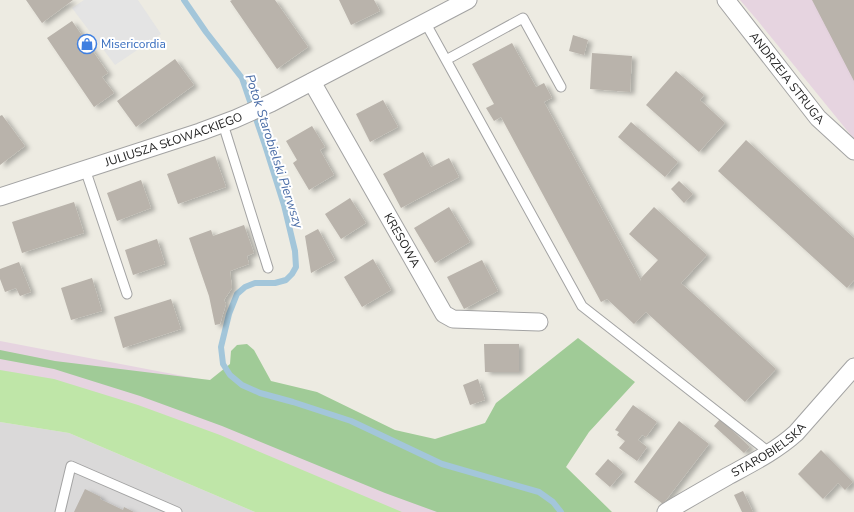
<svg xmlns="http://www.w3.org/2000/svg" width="854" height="512" font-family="'Nunito Sans',sans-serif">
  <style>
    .residential { fill: #dad9d9 }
    .industrial { fill: #e6d4e0 }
    .grass { fill: #bfe6a8 }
    .forest { fill: #a0cb97 }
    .parking { fill: #e4e4e4 }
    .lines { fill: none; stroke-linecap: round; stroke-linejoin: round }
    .stream { stroke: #a3c6da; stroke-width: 6 }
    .building { fill: #b9b3ab; filter: url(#shadow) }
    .service-casing { stroke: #a3a3a3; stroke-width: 11 }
    .minor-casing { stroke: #a3a3a3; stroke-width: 19 }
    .service { stroke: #fff; stroke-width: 9 }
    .minor { stroke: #fff; stroke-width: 17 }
    .labels { text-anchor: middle; stroke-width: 4; stroke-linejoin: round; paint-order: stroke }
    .shop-label { font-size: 12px; fill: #366cbe; stroke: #fff; text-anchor: start }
    .street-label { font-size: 12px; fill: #1c1c1c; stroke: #fff }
    .water-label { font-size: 13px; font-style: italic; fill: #4c6ea7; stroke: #fff }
  </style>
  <defs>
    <filter id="shadow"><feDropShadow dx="4.5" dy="2.5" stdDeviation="2" flood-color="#0004"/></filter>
  </defs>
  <rect width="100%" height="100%" fill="#edebe2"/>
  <path class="residential" d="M 0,422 L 69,433 L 255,512 L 0,512 Z"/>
  <path class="industrial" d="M 740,0 L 854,0 L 854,139 L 758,21 Z
    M 0,341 L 199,379 L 514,512 L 339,512 L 0,393 Z"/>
  <path class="grass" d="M 0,370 L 54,379 L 138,405 L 220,435 L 402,512 L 255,512 L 69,433 L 0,422 Z"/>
  <path class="forest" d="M 578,338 L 635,382 L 589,432 L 566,467 L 612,512 L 437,512 L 385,493 L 222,426 L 140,396 L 54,369 L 0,359 L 0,350 L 55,361 L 210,380 L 230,364 L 231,351 L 237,345 L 247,344 L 254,350 L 271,381 L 317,392 L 395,430 L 435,439 L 485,423 L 496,403 Z"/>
  <path class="parking" d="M 84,0 L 138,0 L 161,34 L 115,65 L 72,8 Z"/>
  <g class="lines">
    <path class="stream" d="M 184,0 L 206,32 L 242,78 L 265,145 L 284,205 L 295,251 L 296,267 L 292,274 L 286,280 L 275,283 L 255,283 L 245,287 L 237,294 L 229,314 L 221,347 L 223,364 L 230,375 L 242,385 L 260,393 L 293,402 L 351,421 L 442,464 L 539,492 L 553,502 L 561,512"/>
  </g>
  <path class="building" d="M 26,0 L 73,0 L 42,23 Z
    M 232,0 L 275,0 L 308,47 L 277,69 L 230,1 Z
    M 339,0 L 374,0 L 380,11 L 351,25 Z
    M 812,0 L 854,0 L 854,81 Z
    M 72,21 L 108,73 L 102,77 L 114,93 L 94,107 L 47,38 Z
    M 573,35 L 588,40 L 584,55 L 569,51 Z
    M 512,43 L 536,87 L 544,83 L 552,98 L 544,102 L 641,281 L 641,278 L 658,260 L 629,234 L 654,207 L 707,255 L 681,283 L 776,369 L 745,402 L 646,312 L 634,324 L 607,299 L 601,302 L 501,117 L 494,121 L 486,108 L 494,104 L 472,64 Z
    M 592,53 L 632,56 L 630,92 L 590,89 Z
    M 175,59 L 194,85 L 136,127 L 117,101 Z
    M 676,71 L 704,95 L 700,100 L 725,123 L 699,152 L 646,105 Z
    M 383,100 L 398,127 L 370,142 L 356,114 Z
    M 2,115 L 25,146 L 0,165 L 0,116 Z
    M 631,122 L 678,162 L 665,177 L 618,137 Z
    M 312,126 L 325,147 L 320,150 L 334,175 L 309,190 L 293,163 L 297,160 L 286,141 Z
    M 746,140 L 854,238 L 854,280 L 847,288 L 718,171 Z
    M 423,152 L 431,167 L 449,158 L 459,177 L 401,208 L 383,174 Z
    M 215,156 L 226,187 L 178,204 L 167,174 Z
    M 141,180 L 151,208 L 117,221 L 107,193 Z
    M 679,181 L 693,194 L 684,203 L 671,189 Z
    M 350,198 L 366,223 L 341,239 L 325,214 Z
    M 74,202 L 84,233 L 22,253 L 12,222 Z
    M 449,207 L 470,242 L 435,263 L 414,228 Z
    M 244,225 L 254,253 L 247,256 L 249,264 L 230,271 L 232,288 L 224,300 L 226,304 L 220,324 L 215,325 L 209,296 L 189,238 L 211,230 L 213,236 Z
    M 318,229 L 335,260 L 311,273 L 305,236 Z
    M 157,239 L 165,264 L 133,275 L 125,250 Z
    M 373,259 L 391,290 L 362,307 L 344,277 Z
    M 482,260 L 498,291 L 464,309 L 447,277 Z
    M 19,262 L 31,292 L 20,296 L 16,288 L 5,292 L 0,279 L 0,269 Z
    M 92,278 L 102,311 L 71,320 L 61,288 Z
    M 171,299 L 181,329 L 123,348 L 114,317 Z
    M 484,344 L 519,344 L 519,372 L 485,372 Z
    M 478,379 L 485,400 L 470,405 L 463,385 Z
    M 633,405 L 657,422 L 646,437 L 642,435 L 638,440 L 647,447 L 637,461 L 619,448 L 625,441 L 617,435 L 619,432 L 615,430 Z
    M 720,419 L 750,447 L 744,453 L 714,426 Z
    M 679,421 L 709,444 L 663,504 L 634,482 Z
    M 821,450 L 853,482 L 845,490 L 838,483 L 823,499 L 798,474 Z
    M 608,459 L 623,472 L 610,487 L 595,474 Z
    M 85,489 L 101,497 L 100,499 L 123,510 L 124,507 L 134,512 L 74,512 Z
    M 743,491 L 753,512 L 742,512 L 734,495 Z"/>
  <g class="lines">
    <g class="service-casing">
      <path id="service" d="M 425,22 L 582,306 L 770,453
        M 446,60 L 523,18 L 561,87
        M 223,124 L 268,268
        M 85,169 L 127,294
        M 60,512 L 71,466 L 177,512"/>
    </g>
    <g class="minor-casing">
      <g id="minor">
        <path id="s1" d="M 726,0 L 818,118 L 854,151"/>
        <path id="s2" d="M 312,82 L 444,314 L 453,319 L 539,322"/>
        <path id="s3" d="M 0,197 L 200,132 L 235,119 L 271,103 L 468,0"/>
        <path id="s4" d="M 666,512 C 686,500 707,488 728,476 C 752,463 776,451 796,433 L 854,367"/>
      </g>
    </g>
    <use href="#service" class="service"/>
    <use href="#minor" class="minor"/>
  </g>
  <defs>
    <g id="shop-ring" transform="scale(1)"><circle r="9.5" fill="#fff" stroke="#3f7fe0" stroke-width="1.5"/><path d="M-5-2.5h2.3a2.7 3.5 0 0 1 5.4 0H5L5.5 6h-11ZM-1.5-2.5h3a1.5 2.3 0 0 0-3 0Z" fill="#3f7fe0"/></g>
  </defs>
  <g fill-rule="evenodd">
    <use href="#shop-ring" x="87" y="44"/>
  </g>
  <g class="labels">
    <g class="shop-label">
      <text x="101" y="48">Misericordia</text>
    </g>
    <g class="street-label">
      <text dy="4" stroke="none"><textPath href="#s1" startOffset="99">ANDRZEJA STRUGA</textPath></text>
      <text dy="4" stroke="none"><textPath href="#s3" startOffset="183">JULIUSZA SŁOWACKIEGO</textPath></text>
      <text dy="4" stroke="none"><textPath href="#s2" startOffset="182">KRESOWA</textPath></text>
      <text dy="4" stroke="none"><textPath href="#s4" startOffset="120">STAROBIELSKA</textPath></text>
    </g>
    <g class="water-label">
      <text transform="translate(275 151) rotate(72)" y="5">Potok Starobielski Pierwszy</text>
    </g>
  </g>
</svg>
